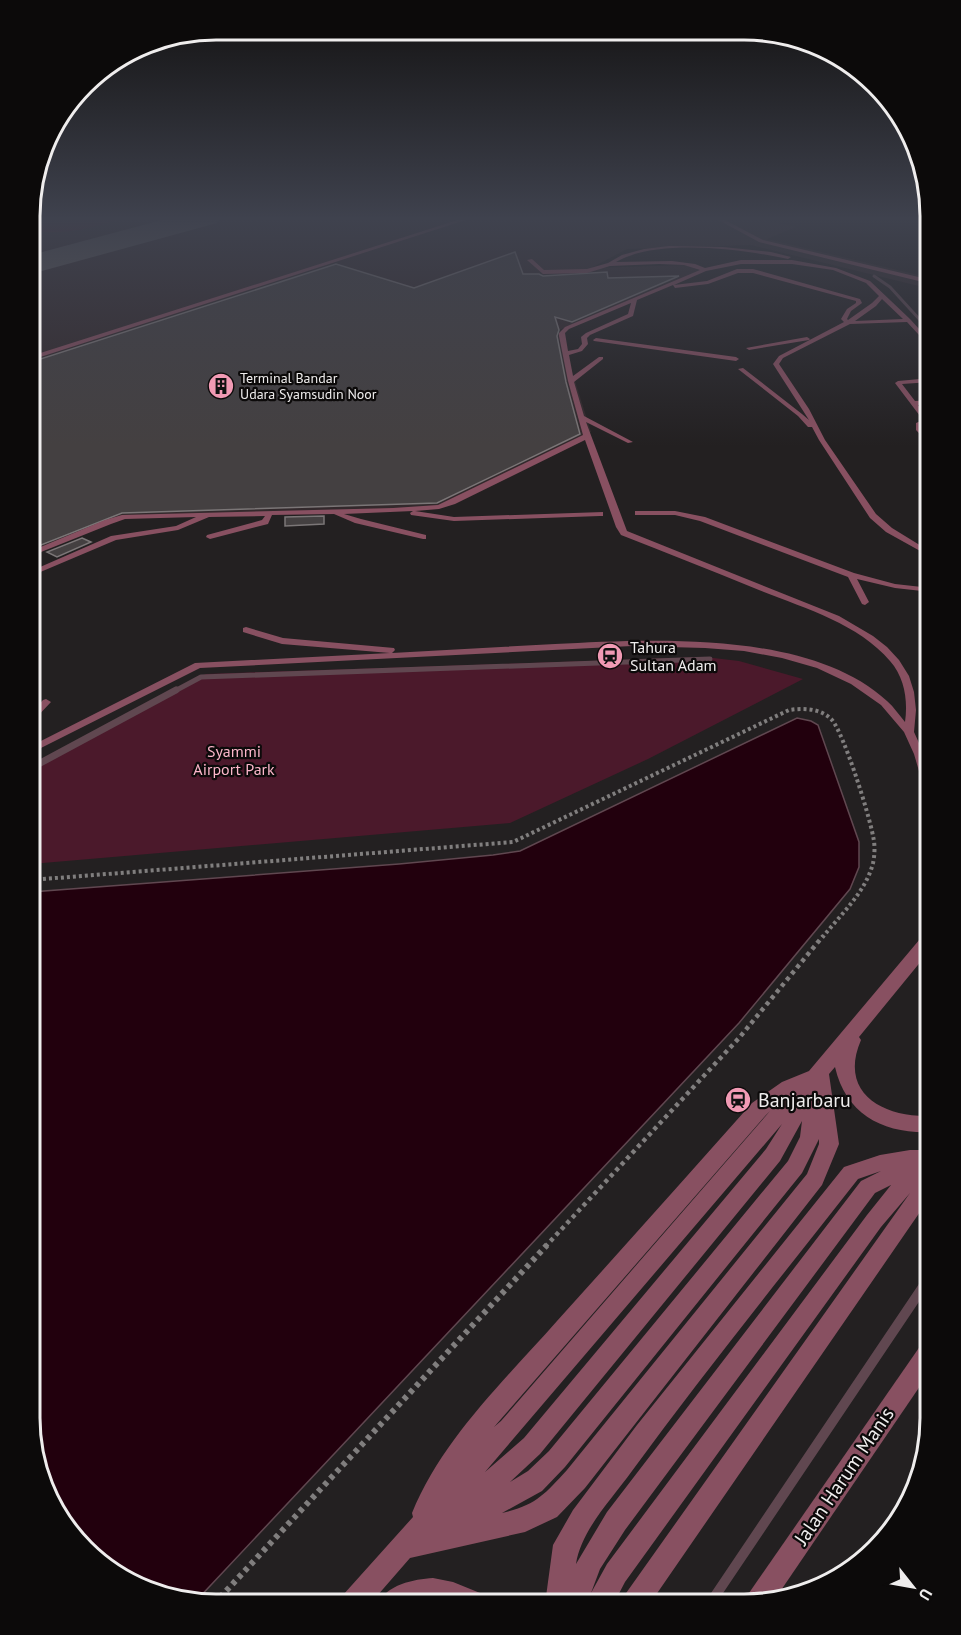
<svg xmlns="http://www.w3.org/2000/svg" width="961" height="1635" font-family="'PT Sans',sans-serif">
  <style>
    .built { fill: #33292c }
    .green { fill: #4b192b }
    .water { fill: #22000d; stroke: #604750; stroke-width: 1.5 }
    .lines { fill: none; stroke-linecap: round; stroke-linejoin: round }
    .stream-far3 { stroke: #604750; stroke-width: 3 }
    .stream-far2 { stroke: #604750; stroke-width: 5 }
    .stream-far1 { stroke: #604750; stroke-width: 7 }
    .stream { stroke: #604750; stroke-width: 10 }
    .taxiway { fill: #626060; fill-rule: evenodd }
    .building { fill: #444041; stroke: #7b7677; stroke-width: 1.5 }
    .path-far2 { stroke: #807e7e; stroke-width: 4; stroke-dasharray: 3 3; stroke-linecap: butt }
    .path-far1 { stroke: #807e7e; stroke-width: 4.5; stroke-dasharray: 4 4; stroke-linecap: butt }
    .path { stroke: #807e7e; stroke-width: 6; stroke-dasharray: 4.5 4.5; stroke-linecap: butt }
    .service { fill: #885061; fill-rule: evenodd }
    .minor { fill: #885061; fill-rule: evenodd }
    .tertiary { fill: #885061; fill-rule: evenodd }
    .labels { text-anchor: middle; stroke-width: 4.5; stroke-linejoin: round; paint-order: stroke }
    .far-poi-label { font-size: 14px; fill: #efeded; stroke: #0c0a0a; text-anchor: start }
    .poi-label { font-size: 16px; fill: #efeded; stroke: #0c0a0a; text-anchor: start }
    .park-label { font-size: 16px; fill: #fcb6ca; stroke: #0c0a0a }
    .near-poi-label { font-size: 20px; fill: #efeded; stroke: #0c0a0a; text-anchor: start }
    .near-street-label { font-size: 20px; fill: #efeded; stroke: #0c0a0a }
    .rim { fill: none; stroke: #efeded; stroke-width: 3 }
  </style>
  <rect width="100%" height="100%" fill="#232021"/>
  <path class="built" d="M 32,217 L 751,217 L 796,227 L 767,239 L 931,278 L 931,289 L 751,245 L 627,249 L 591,268 L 686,265 L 701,271 L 559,330 L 591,432 L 442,507 L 124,516 L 31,555 Z"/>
  <path class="green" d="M 32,217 L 129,217 C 97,226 65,237 32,230 Z
    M 705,657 L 739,661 L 803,679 L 648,759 L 510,823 L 31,864 L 31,767 L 206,674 Z"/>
  <path class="water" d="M 797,718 L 811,721 L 818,725 L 859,842 L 859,867 L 850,889 L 739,1023 L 194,1603 L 103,1567 L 44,1490 L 30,1418 L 31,892 L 399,864 L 493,855 L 520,851 Z"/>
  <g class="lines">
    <path class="stream-far3" d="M 874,276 L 890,287 L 931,332"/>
    <path class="stream-far2" d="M 173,692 L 201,677 L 710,659"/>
    <path class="stream-far1" d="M 31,768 L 176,690"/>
    <path class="stream" d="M 709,1605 L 931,1275"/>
    <path class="taxiway" d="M 173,217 L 221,217 L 217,223 L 31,274 L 31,255 Z"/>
  </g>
  <path class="building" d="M 515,252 L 523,274 L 539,274 L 543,276 L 607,272 L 608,278 L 679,276 L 572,322 L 555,317 L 559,330 L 557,336 L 566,382 L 580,434 L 437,503 L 122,513 L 31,549 L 31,362 L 336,264 L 414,288 Z
    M 324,516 L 324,524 L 285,526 L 285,517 Z
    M 82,538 L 91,542 L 57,557 L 47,552 Z"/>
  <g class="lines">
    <path class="path-far2" d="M 31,880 L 513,842 L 789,710 C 803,708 821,708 832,720 C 844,734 869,814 873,836 C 875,844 875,854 873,863 C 866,892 840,915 822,938"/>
    <path class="path-far1" d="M 545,1247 L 739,1038 L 823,936"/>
    <path class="path" d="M 214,1604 L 547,1245"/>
    <path class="service" d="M 467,217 L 475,217 L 31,360 L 31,356 Z
      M 713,217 L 719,217 L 763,240 L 931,280 L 931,284 L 759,242 Z
      M 669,246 L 723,247 L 771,252 L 791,257 L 788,259 C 742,249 657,238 616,262 L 672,261 L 695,264 L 705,268 L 741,260 L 792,260 L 836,268 L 870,281 L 910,319 L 931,342 L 931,348 L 907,322 L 850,324 L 783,358 L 779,364 L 809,409 L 825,440 L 876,514 L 892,528 L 931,552 L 931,557 L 886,532 L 870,518 L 819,440 L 812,427 L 808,427 L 798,416 L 738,369 L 743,368 L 802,414 L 809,420 L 773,364 L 779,356 L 844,322 L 841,319 L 847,309 L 856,303 L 856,301 L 753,273 L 738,273 L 708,284 L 675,288 L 673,285 L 637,300 L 633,316 L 590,335 L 587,338 L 588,344 L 582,351 L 569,355 L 573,376 L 599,357 L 603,357 L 603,359 L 574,382 L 584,416 L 633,442 L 628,443 L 586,422 L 627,531 L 839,616 L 873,636 L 887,647 L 899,660 L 909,676 L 914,692 L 916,710 L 914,732 L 924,754 L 931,776 L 931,798 L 926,795 L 914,754 L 904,732 L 881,705 L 851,684 L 817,668 L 782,658 L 744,651 L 705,648 L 632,646 L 200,668 L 31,753 L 31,746 L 195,663 L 390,653 L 282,644 L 243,632 L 243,628 L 246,627 L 283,638 L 394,648 L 395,650 L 392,653 C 446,650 500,647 555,644 C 653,639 810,630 887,701 C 894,707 899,715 905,722 C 908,701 905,678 890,661 C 857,622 800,607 754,588 C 710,570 665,552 621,535 L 616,527 L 585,440 L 455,504 L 439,509 L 415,511 L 454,517 L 603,512 L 603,516 L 600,516 L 454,521 L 411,515 L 410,513 L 413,511 L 344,514 L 361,519 L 426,535 L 426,539 L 423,539 L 355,523 L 334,514 L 272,515 L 268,524 L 210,539 L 206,537 L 207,535 L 262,520 L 265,516 L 209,517 L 178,530 L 116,540 L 31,576 L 31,571 L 111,536 L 176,526 L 196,517 L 125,519 L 111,524 L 31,556 L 31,551 L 105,520 L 122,515 L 393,508 L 438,505 L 583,435 L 568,381 L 559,336 L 559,333 L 565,327 L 700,270 L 684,265 L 659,264 L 610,266 L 587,273 L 543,274 L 527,260 L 532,259 L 544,270 L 587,269 L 608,263 L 622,255 L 644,249 ZM 741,264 L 792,264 L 833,270 L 866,283 L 879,296 L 872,303 L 848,320 L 847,319 L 851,311 L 862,303 L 860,299 L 753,269 L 737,269 L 707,281 L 674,285 L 706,271 ZM 882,299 L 903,319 L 855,321 L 876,306 ZM 631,303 L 628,314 L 586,333 L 581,337 L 582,344 L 578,349 L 568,351 L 565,333 L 569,329 Z
      M 807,337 L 810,339 L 809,340 L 749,350 L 746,348 Z
      M 596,338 L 736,357 L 739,359 L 736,361 L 594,341 L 593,340 Z
      M 931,378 L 931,382 L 902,384 L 915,401 L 931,400 L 931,404 L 918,405 L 928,419 L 931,418 L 931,422 L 922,425 L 922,430 L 931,440 L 931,446 L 916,430 L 916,423 L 923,420 L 895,383 L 898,381 Z
      M 635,511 L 675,511 L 705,517 L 854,573 L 895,584 L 931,588 L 931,592 L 895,588 L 857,579 L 869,602 L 865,605 L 862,604 L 848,577 L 700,521 L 675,515 L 635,515 Z
      M 46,699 L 51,702 L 34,720 L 31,721 L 31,713 L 43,700 Z"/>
    <path class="minor" d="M 931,1339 L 931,1370 L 775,1599 L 746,1605 L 749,1593 L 923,1342 Z"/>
    <path class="tertiary" d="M 931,931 L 931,949 L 859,1037 L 861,1040 C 838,1093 883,1118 931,1116 L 931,1132 C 884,1134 846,1115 835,1067 L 829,1074 L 839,1144 L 822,1185 L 585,1488 L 557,1517 L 525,1532 L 410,1558 L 370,1604 L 339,1604 L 343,1595 L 413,1517 L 412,1513 C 442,1439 505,1380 557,1321 C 622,1249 687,1176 752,1103 L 782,1082 L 809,1071 L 925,933 ZM 770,1111 L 501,1421 L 494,1427 L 766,1115 ZM 802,1121 L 800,1137 L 788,1161 L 549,1451 L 528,1471 L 510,1482 L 540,1454 L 780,1161 ZM 782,1124 L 766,1149 L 524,1438 L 485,1472 ZM 819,1139 L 819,1144 L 807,1174 L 567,1470 C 544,1495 536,1505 502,1513 L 542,1491 L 565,1467 L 802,1173 Z
      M 910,1150 L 931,1150 L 931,1196 L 649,1605 L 620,1605 L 624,1596 L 910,1193 L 881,1227 L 625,1582 L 613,1605 L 545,1604 L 553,1545 L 573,1510 L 637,1425 L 844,1167 L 880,1155 ZM 881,1171 L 861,1181 L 607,1512 L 576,1564 C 581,1530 612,1499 632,1471 C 704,1372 782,1276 858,1179 ZM 891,1185 L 867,1215 L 607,1564 L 591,1593 L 600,1569 L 625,1530 L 875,1193 Z
      M 433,1578 L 453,1582 L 485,1595 L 489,1604 L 378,1604 C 386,1585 414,1579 433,1578 Z"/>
  </g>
  <linearGradient id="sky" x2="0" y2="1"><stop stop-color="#131212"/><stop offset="0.49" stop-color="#3f424e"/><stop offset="1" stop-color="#3f424e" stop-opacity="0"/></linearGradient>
  <rect width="961" height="446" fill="url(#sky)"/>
  <defs>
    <g id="building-disc" transform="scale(1.35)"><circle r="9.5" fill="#f19ab4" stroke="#0c0a0a"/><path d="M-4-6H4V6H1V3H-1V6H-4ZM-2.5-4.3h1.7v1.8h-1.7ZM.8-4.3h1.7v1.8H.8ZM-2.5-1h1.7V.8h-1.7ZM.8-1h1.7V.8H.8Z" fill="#111"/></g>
    <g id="station-disc" transform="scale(1.35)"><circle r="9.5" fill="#f19ab4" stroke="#0c0a0a"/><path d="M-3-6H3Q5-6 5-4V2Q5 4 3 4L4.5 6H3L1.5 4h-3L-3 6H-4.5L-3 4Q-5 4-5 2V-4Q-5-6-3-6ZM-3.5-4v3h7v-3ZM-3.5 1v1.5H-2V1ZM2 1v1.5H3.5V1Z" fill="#111"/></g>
  </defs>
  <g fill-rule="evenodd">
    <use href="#building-disc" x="221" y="386"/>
    <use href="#station-disc" x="610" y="656"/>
    <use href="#station-disc" x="738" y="1100"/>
  </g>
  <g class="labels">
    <g class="far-poi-label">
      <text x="240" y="383">Terminal Bandar<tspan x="240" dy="16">Udara Syamsudin Noor</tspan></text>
    </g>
    <g class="poi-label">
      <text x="630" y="653">Tahura<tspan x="630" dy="18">Sultan Adam</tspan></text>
    </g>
    <g class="park-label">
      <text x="234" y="757">Syammi<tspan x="234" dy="18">Airport Park</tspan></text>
    </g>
    <g class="near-poi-label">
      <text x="758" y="1107">Banjarbaru</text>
    </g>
    <g class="near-street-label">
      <text transform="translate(844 1476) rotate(-56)" y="7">Jalan Harum Manis</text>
    </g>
  </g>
  <path d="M0 0H961V1635H0ZM216 40H744A176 176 0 0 1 920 216V1418A176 176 0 0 1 744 1594H216A176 176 0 0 1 40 1418V216A176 176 0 0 1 216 40Z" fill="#0c0a0a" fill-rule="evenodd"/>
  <path class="rim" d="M216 40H744A176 176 0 0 1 920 216V1418A176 176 0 0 1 744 1594H216A176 176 0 0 1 40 1418V216A176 176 0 0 1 216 40Z"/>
  <g transform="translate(913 1587) rotate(121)" stroke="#0c0a0a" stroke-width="4.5" paint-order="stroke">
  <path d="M0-4.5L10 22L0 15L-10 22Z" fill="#efeded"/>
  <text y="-9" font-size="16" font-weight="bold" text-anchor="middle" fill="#efeded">U</text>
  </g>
</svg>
